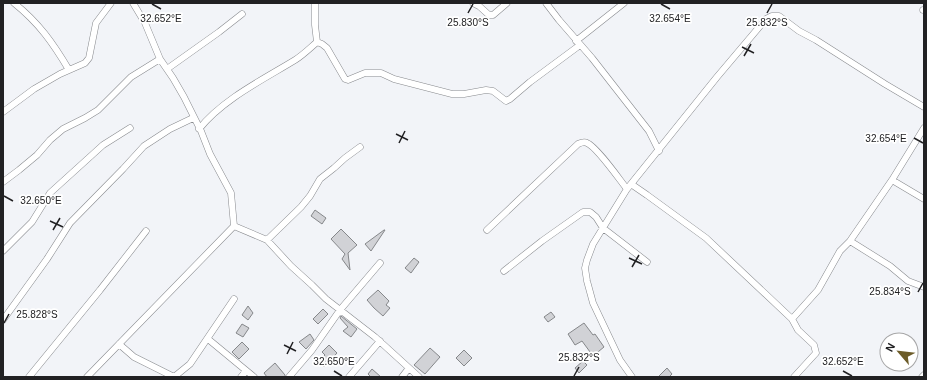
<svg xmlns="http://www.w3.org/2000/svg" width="927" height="380" font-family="Helvetica,sans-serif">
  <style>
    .building { fill: #d1d2d6; stroke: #85878a }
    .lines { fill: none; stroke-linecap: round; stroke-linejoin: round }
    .minor-casing { stroke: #87898d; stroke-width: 7 }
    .minor { stroke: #fff; stroke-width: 6 }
    .ticks { fill: none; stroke: #212123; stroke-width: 1.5 }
    .ticks-label { font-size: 10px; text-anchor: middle; fill: #212123; stroke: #fff; stroke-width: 3.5; stroke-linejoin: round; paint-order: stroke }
  </style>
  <rect width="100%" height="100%" fill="#f2f4f8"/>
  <path class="building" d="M 315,210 L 326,218 L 322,224 L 311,216 Z
    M 341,229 L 357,245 L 348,253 L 350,270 L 342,259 L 345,254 L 331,239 Z
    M 384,230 L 385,230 L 371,251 L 365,244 Z
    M 414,258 L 419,262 L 411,273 L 405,268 Z
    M 378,290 L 389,301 L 386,305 L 390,308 L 383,316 L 374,308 L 367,300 Z
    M 248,306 L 253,313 L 248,320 L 242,315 Z
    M 323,309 L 328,314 L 318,324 L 313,319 Z
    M 551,312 L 555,317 L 548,322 L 544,317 Z
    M 341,316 L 357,329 L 351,337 L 343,331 L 348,327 L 340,318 Z
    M 584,323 L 593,335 L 595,334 L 604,347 L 593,356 L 582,341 L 575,345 L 568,334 Z
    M 242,324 L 249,328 L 243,337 L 236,333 Z
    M 310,334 L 314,340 L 306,349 L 299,342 Z
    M 242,342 L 249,349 L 239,359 L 232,352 Z
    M 329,345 L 337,353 L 324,367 L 319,362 L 325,355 L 322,352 Z
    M 430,348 L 440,357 L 425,374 L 414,365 Z
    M 464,350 L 472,358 L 464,366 L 456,358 Z
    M 583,361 L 587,365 L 579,373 L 575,368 Z
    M 275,363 L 285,375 L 285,377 L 267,377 L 264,373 Z
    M 667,368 L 672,374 L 669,377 L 658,377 Z
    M 372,369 L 381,377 L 371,377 L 368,374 Z"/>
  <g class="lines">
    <g class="minor-casing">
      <path id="minor" d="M 14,3 C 39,23 53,43 69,70
        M 315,3 L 315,25 L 317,42
        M 473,3 L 479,6 L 489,15 L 493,15 L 507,3
        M 546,3 L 559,20 L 592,58 L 624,99 L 649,131 L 659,151
        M 923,10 L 924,10
        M 576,41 L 624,3
        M 317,42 L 322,44 L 327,48 L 345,79 L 348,80 L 365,73 L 381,73 L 394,79 L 452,94 L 464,94 L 486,90 L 493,91 L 506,101 L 510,99 L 530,82 L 580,45
        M 167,69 L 219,32 L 242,14
        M 3,112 L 34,89 L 60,74 L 85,63 L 89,58 L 96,23 L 111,3
        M 199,129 C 223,99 264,79 295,60 C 303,55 310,48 317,42
        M 892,180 L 924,199
        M 3,182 L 19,170 L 37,155 L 50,140 L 63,129 L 85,118 L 98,110 L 131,77 L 160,59
        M 631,184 L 647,195 L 706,238 L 792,319
        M 234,226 L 267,240 L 291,266 L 312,285 L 326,299 L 375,337 L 419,377
        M 487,230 L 578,144 C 580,143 584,141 587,143 C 597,147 619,179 627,189
        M 267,240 L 301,207 L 310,196 L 320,179 L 334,168 L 345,158 L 360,147
        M 850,241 L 892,180 L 924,128
        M 3,251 L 32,222 L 50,193 L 103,145 L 130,128
        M 504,271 L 542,241 L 583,212 L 590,212 L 596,217 L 603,228 L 647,262
        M 3,320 L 47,259 L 70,223 L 123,169 L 144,146 L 170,129 L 193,118
        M 208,339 L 254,377
        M 119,344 L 134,357 L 174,377 L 190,364 L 234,299
        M 29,377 L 100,290 L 146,231
        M 87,377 L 234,226 L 231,193 L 210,154 L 201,131 L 184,97 L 173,78 L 160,59 L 145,23 L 133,3
        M 241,377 L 246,371
        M 289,377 L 312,350 L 340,310 L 380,263
        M 349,377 L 380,341
        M 402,377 L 409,368
        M 632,377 L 620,360 L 593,303 L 587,281 L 585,268 L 587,260 L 593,244 L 627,189 L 717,77 L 766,19 L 772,16 L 779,16 L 799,31 L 816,40 L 885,84 L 924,107
        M 794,377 L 816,353 L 814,345 L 798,330 L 792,319 L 818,290 L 840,251 L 850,241 L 890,266 L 908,281 L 924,287
        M 922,377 L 924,375"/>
    </g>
    <use href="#minor" class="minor"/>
  </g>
  <path class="ticks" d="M 152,4 L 161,9M 661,4 L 670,9M 468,13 L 473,4M 767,13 L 772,4M 742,47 L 754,53M 744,56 L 751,44M 396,134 L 408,140M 914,138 L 923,143M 399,143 L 405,131M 4,196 L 13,201M 50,221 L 63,227M 53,230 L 60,218M 629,258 L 642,264M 632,267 L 639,255M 918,292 L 923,283M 4,323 L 9,314M 284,345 L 296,351M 287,354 L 293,342M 334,371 L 342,376M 843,371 L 852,376M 574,376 L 579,367"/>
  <g class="ticks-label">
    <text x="161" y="22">32.652°E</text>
    <text x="670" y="22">32.654°E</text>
    <text x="468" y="26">25.830°S</text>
    <text x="767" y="26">25.832°S</text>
    <text x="886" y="142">32.654°E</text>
    <text x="41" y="204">32.650°E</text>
    <text x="890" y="295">25.834°S</text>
    <text x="37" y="318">25.828°S</text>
    <text x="579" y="361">25.832°S</text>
    <text x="334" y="365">32.650°E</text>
    <text x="843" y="365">32.652°E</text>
  </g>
  <rect width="927" height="380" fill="none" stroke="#212123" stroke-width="8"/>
  <g transform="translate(899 352) rotate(298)"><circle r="19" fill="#ffffff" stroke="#a6a6a7"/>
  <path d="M0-3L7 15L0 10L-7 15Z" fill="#6c5c29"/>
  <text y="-6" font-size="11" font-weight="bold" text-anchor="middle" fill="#212123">N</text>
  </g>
</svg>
